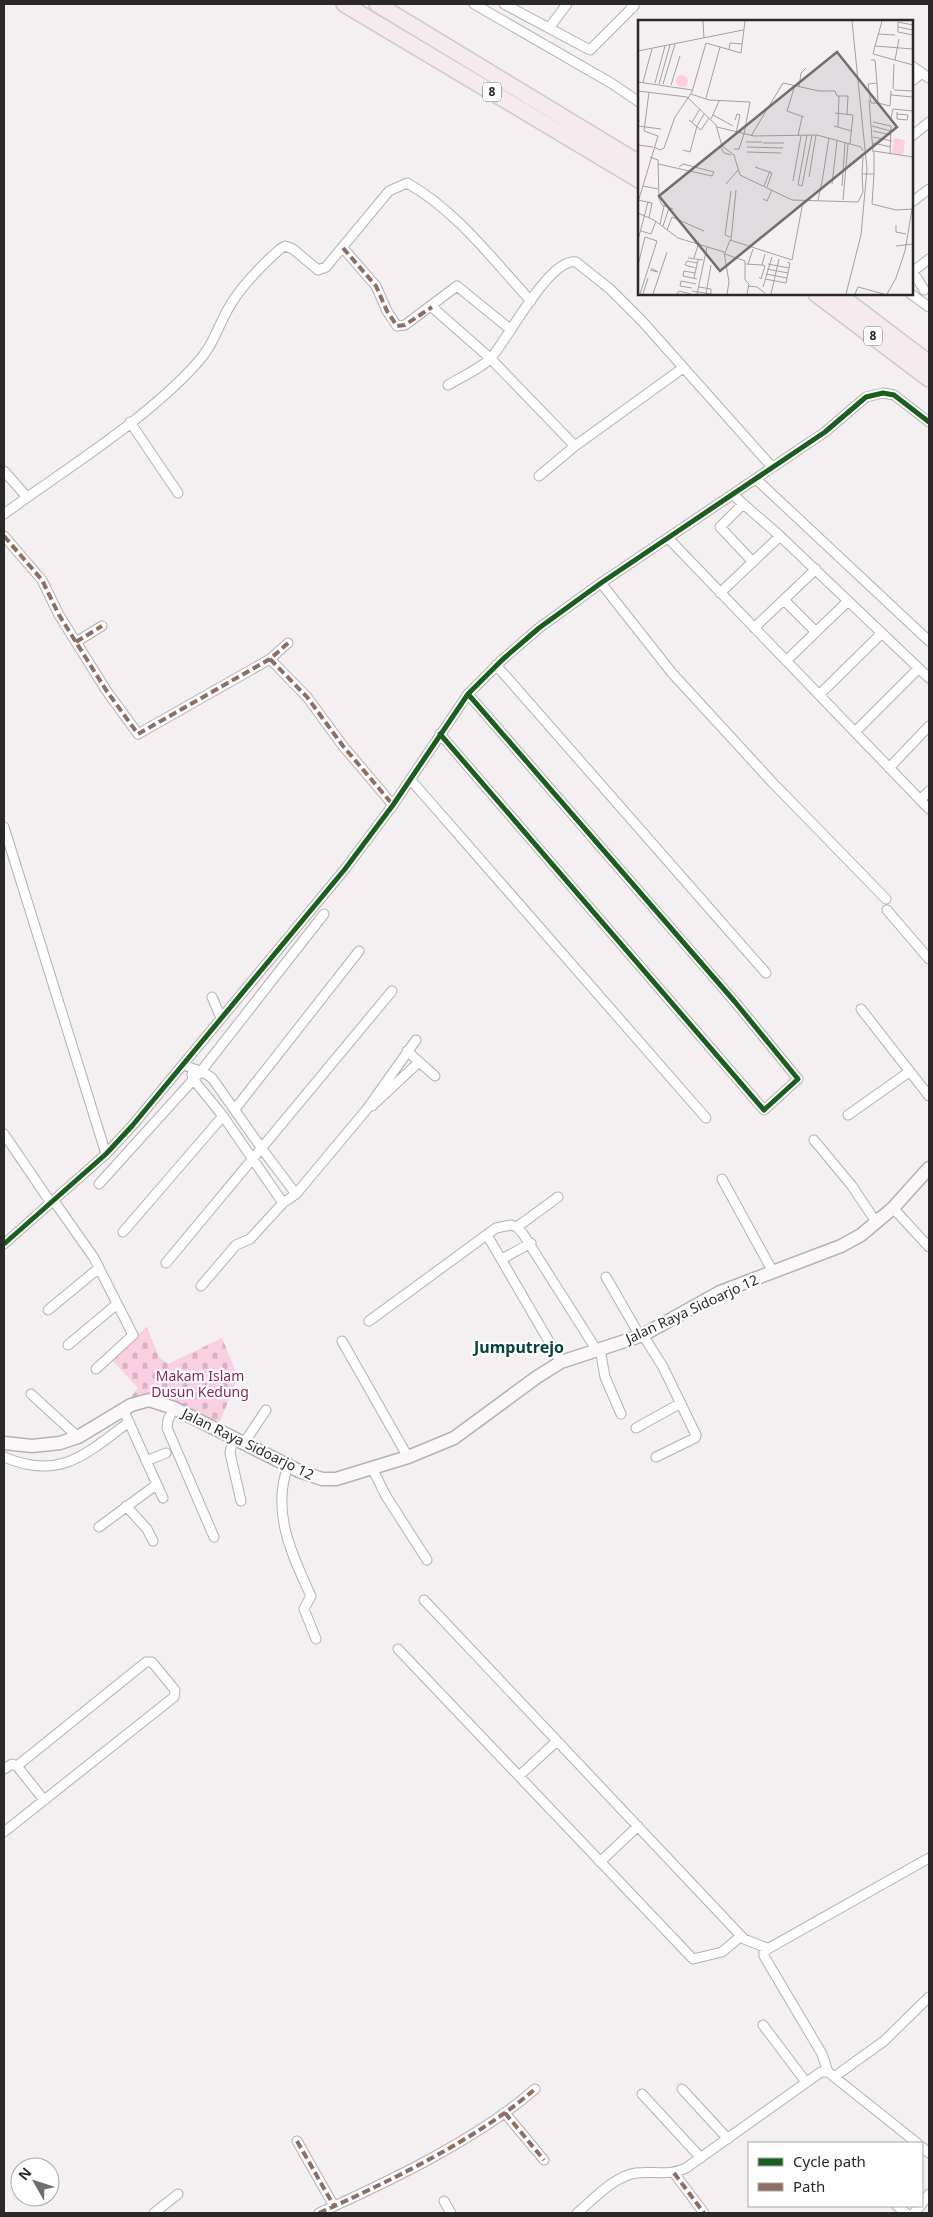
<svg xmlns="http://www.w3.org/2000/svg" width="933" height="2217" font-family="'Noto Sans',sans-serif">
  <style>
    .cemetery { fill: url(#cemetery-stones) }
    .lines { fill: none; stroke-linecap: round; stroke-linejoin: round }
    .street-casing { stroke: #b5b1b3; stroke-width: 11 }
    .secondary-casing { stroke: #b5b1b3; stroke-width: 15 }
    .highway-casing { stroke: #cccacb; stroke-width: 18 }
    .street { stroke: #fdfdfd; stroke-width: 9 }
    .secondary { stroke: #fbf7f9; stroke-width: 12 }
    .highway { stroke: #f5eaee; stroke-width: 15 }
    .quiet { stroke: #8d6e63; stroke-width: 4; stroke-dasharray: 8 4; stroke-linecap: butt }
    .cycleway-casing { stroke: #fefdfd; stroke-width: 8 }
    .cycleway { stroke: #1b5e20; stroke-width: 5 }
    .labels { text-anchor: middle; stroke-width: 4.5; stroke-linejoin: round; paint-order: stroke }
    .shield { fill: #fefdfd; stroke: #6a6869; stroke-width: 1 }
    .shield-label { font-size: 12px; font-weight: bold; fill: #2b2829 }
    .street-label { font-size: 14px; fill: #2b2829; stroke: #fefdfd }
    .park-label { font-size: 14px; fill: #872557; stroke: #fefdfd }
    .quarter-label { font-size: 16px; font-weight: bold; fill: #074339; stroke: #fefdfd }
    .inset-road { fill: none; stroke: #a49fa1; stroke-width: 1 }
    .view { fill: #716e6f; fill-opacity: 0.15; stroke: #716e6f; stroke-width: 2.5 }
    .inset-edge { fill: none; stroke: #2b2829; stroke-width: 2.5 }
  </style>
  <defs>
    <pattern id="cemetery-stones" width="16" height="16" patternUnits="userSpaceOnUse" patternTransform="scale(1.25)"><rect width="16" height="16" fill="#facfe0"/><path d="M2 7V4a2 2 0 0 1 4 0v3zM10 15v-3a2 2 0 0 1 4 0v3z" fill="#d6b2c0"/></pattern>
  </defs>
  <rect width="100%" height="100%" fill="#f4eff1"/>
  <path class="cemetery" d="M 147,1327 L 159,1357 L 168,1364 L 222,1338 L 238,1377 L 217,1429 L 146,1396 L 131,1397 L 138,1388 L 110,1358 Z"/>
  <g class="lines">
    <g class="street-casing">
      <path id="street" d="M 474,4 L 611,83 L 639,102
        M 504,4 L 590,50 L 634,6 L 631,4
        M 549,28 L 567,4
        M 912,66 L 929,78
        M 912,81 L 922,73
        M 912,136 L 929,122
        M 912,202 L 929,189
        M 343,248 L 376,286 L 387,311 L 397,326 L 405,325 L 457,286 L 510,329
        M 912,272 L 929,259
        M 912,274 L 917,278 L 924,290
        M 911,294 L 929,307
        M 432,307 L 490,358 L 575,446
        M 448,385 C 461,377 480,369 491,358 C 508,339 549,258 576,262 L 610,289 L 642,321 L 772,467
        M 130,422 L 178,493
        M 4,471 L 27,497
        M 539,476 L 575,446 L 683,368
        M 756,479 L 929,641
        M 733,495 L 780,536 L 929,678
        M 743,504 L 720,527 L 753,562
        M 4,514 C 67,468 146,420 198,362 C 212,347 218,327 228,309 C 240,287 261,266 280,249 L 285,246 L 293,249 L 318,270 L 326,267 L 389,191 L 407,183 C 456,210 493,260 531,301
        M 4,536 L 42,580 L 59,615 L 106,690 L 138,734 L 270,659 L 288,643
        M 668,538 L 929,809
        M 601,583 L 672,673 L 772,782 L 886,899
        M 720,593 L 780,536
        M 784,600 L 816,632
        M 754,628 L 816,569
        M 76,642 L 102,626
        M 270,659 L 307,697 L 343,746 L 393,805
        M 786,661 L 848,601
        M 496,665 L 766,973
        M 819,695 L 882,633
        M 855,732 L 919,668
        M 440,734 L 764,1110 L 798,1079 L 735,1002 L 468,694
        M 889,768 L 929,726
        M 410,779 L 706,1118
        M 920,800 L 929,791
        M 4,827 L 106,1154
        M 887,910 L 929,959
        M 212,997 L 221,1018
        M 861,1009 L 929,1096
        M 407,1051 L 435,1076
        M 183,1064 C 193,1070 202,1070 212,1078 L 265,1153 L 296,1194
        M 192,1074 L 193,1079 L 223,1116 L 283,1203
        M 372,1106 L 419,1062
        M 235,1109 L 359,951
        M 848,1115 L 909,1072
        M 4,1134 L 51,1203
        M 814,1140 L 852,1186 L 876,1222
        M 722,1179 L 773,1272
        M 99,1184 L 202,1070 L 324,914
        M 54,1201 L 94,1258 L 133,1335 L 96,1369
        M 893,1208 L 929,1247
        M 517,1227 L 558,1197
        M 123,1232 L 223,1116
        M 487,1235 L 561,1362
        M 4,1244 L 106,1154 L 132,1126 L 345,869 L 393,805 L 468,694 L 502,660 L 539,628 L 601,583 L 825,432 L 866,397 L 883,393 L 894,395 L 929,422
        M 502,1259 L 531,1243
        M 166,1263 L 392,991
        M 606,1277 L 640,1336
        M 201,1286 L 236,1245 L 250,1239 L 283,1203 L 296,1194 L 367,1109 L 416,1040
        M 48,1310 L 99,1268
        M 369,1321 L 496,1228 L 511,1225 L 517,1227 L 523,1234 L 596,1349
        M 643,1335 L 663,1367 L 696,1435 L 695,1438 L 656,1457
        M 342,1341 L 408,1457
        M 68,1345 L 117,1304
        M 600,1349 L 605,1377 L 621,1414
        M 31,1394 L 78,1437
        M 174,1408 L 168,1420 L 167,1428 L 214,1537
        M 123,1409 L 163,1498
        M 636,1428 L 681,1403
        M 233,1438 L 230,1453 L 241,1501
        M 244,1443 L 266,1410
        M 4,1457 C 60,1481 86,1454 129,1422
        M 146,1461 L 166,1453
        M 288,1466 C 271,1512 292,1555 311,1596 L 304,1609 L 316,1639
        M 372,1468 L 386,1496 L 427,1560
        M 126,1506 L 147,1529 L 153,1541
        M 99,1527 L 156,1485
        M 424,1600 L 744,1939 L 767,1948
        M 398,1649 L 693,1959 L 722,1952 L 741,1936
        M 4,1769 L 12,1764 L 17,1766 L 44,1800
        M 519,1776 L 557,1741
        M 4,1832 L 174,1697 L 175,1690 L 152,1662 L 146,1662 L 17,1766
        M 600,1862 L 638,1826
        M 763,2025 L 806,2082
        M 828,2072 L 822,2054 L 764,1956 L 764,1951 L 929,1858
        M 834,2077 L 884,2041 L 929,1997
        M 682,2089 L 728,2139
        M 642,2094 L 701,2158
        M 505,2113 L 544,2160
        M 297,2141 L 334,2206
        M 922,2147 L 929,2153
        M 674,2173 L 704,2213
        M 444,2201 L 451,2213
        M 922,2204 L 929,2194
        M 897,2206 L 906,2213
        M 154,2213 L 178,2194
        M 319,2213 C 388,2182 478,2139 535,2089
        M 577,2213 C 594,2199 613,2177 636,2173 C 653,2171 670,2176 686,2168 L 821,2072 L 828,2072 L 917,2143
        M 914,2213 L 920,2206"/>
    </g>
    <g class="secondary-casing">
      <path id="secondary" d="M 4,1443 L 32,1446 L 60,1443 L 78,1437 L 131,1405 L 149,1400 L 174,1408 L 299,1471 L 322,1479 L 336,1479 L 408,1457 L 454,1438 L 537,1377 L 561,1362 L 643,1335 L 720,1292 L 841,1246 L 861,1235 L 893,1208 L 929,1168"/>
    </g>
    <g class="highway-casing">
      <path id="highway" d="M 344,4 L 639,180
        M 377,4 L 639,163
        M 816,294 L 929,379
        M 838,294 L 929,363"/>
    </g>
    <use href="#street" class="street"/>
    <use href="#secondary" class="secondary"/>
    <use href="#highway" class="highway"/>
    <path class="quiet" d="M 343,248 L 376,286 L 387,311 L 397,326 L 405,325 L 432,307
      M 4,536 L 42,580 L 59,615 L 106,690 L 138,734 L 270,659 L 288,643
      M 76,642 L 102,626
      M 270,659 L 307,697 L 343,746 L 393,805
      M 505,2113 L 544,2160
      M 297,2141 L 334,2206
      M 674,2173 L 704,2213
      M 319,2213 C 388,2182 478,2139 535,2089"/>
    <g class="cycleway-casing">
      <path id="cycleway" d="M 440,734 L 764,1110 L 798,1079 L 735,1002 L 468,694
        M 4,1244 L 106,1154 L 132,1126 L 345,869 L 393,805 L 468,694 L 502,660 L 539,628 L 601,583 L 825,432 L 866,397 L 883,393 L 894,395 L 929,422"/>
    </g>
    <use href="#cycleway" class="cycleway"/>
  </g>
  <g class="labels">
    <g class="shield">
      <rect x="483" y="82.5" width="18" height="19" rx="4"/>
      <rect x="864" y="326.5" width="18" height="19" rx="4"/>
    </g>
    <g class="shield-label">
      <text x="492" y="96">8</text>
      <text x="873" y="340">8</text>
    </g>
    <g class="street-label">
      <text transform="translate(692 1309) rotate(-25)" y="5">Jalan Raya Sidoarjo 12</text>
      <text transform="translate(248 1444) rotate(26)" y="5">Jalan Raya Sidoarjo 12</text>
    </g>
    <g class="park-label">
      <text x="200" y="1381">Makam Islam<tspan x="200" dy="16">Dusun Kedung</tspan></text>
    </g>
    <g class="quarter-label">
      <text x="519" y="1353">Jumputrejo</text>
    </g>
  </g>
  <g transform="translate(638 20)">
    <rect width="275" height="275" fill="#f4eff1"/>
    <path d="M38 61a6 6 0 1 1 12 0a6 6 0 1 1-12 0ZM 256,118 L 267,120 L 265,135 L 254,133 Z" fill="#facfe0"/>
    <path class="inset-road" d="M 65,1 L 66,18M 244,1 L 237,26 L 275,29M 260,7 L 260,2 L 275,5M 260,7 L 260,12 L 275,15M 260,7 L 275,10M 240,14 L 257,15M 237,26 L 235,34 L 275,45M 91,29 L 92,23 L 104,24M 0,31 L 105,10M 233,40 L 237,40 L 239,63 L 240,83 L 233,83 L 230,64 L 239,63M 257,40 L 261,19M 0,62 L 54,70M 5,62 L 14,29M 17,63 L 27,26M 21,64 L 32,25M 25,64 L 37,24M 33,65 L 42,36M 157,65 L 149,91 L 166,97M 161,67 L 163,53 L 168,48M 255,69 L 256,44M 256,70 L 275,71M 0,71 L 49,77 L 78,105 L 84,126 L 96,135 L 102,155 L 154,180 L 220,182 L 225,172 L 224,154 L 236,154 L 234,184 L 258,190 L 275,189M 53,74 L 71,80 L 112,82 L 106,114M 253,75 L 275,77M 68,78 L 82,27M 231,80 L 235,132M 240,83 L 252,86 L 253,71M 197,93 L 215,95 L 212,124M 259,94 L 270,95 L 269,100 L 259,99 L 259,92M 75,95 L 95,106M 253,98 L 255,89 L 275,91M 73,99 L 81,81M 1,100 L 0,106 L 23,109M 51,100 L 63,110 L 71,98M 97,100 L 99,94 L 102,95 L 98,113M 54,102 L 62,89M 235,102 L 253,106 L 252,134M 196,106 L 214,111M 234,106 L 253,111M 79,107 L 116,116 L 179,115 L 223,127 L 225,131M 200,107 L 201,76M 235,111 L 253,115M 169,115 L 160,165 L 164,166 L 174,115M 113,116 L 145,63 L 181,71 L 197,71 L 199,76 L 210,76 L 209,94M 160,116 L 164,97M 235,117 L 254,121M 108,122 L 124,122M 125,123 L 146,123M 235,123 L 253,127M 0,125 L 15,127M 82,126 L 86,133 L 93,135M 16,127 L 22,130 L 26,128 L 37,97 L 54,72 L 68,23 L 103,33 L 107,1M 109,127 L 145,128M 96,129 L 101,129 L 106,114M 45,130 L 52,132 L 59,106 L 66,94M 109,132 L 143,133M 12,137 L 20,140 L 21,179 L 24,185 L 35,189M 20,144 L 74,156 L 76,152 L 45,144 L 41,147M 117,147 L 134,153 L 129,167M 224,154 L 225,137M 236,154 L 236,131 L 275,137M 171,157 L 178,115M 155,161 L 163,116M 184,162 L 191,118M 88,164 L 100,150M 194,164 L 199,121M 5,166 L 20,169M 126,166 L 132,151M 204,166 L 207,123M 125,179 L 129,181 L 134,170M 0,180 L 14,183 L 11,198M 180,180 L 184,162M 205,180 L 210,124M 0,182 L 20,116 L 6,111 L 11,72M 0,193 L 16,200 L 40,218 L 86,232 L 91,262 L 89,274M 22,204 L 26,186M 258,205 L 258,212 L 268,214M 25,206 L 31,188M 29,210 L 34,197 L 66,211M 3,211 L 13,214 L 18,201M 92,217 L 87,215 L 93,171M 0,220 L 10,182M 93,220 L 98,170M 258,226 L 275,224M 87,233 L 92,220 L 154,240 L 165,182M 87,234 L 107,241 L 107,260 L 111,264 L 109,274M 50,238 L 65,240M 56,238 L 61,222M 108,244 L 124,245 L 127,234M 110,244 L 115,229M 130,244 L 151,248M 0,245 L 7,217 L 19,221 L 2,274M 58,248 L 47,245 L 49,241 L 59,243M 129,249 L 150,253M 12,250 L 20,252 L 13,248M 57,253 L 46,251 L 45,256 L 59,259M 128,254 L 149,258M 121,257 L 123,259 L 127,246 L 124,245M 56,258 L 60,240M 127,259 L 148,263 L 152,243 L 149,242M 110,266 L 119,267 L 127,273M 61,267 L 73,269 L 73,274M 125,267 L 134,237M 54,268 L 42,266 L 43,261 L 58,264M 54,271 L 73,274M 5,274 L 10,258M 15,274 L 29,232M 39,274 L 41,271 L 53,274M 59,274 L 69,227M 68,274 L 73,245M 133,274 L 141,239M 208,274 L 223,215 L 229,149 L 214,1M 217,274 L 220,267 L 246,274M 249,274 L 258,258 L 267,231 L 274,189"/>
    <path class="view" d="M 199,32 L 259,107 L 82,251 L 21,176 Z"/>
    <rect width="275" height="275" class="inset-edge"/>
  </g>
  <rect width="933" height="2217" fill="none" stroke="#2b2829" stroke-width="10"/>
  <rect x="748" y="2142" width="175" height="65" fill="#fefdfd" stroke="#aaa8a8"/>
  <rect x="758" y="2158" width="25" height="8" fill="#1b5e20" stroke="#aaa8a8"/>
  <text x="793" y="2167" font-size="15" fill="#2b2829">Cycle path</text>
  <rect x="758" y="2183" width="25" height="8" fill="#8d6e63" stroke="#aaa8a8"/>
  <text x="793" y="2192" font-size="15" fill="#2b2829">Path</text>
  <g transform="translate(35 2182) rotate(309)"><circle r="24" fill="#fefdfd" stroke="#aaa8a8"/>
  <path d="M0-4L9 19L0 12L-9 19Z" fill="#716e6f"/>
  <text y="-8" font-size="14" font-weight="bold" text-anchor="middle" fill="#2b2829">N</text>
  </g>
</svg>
